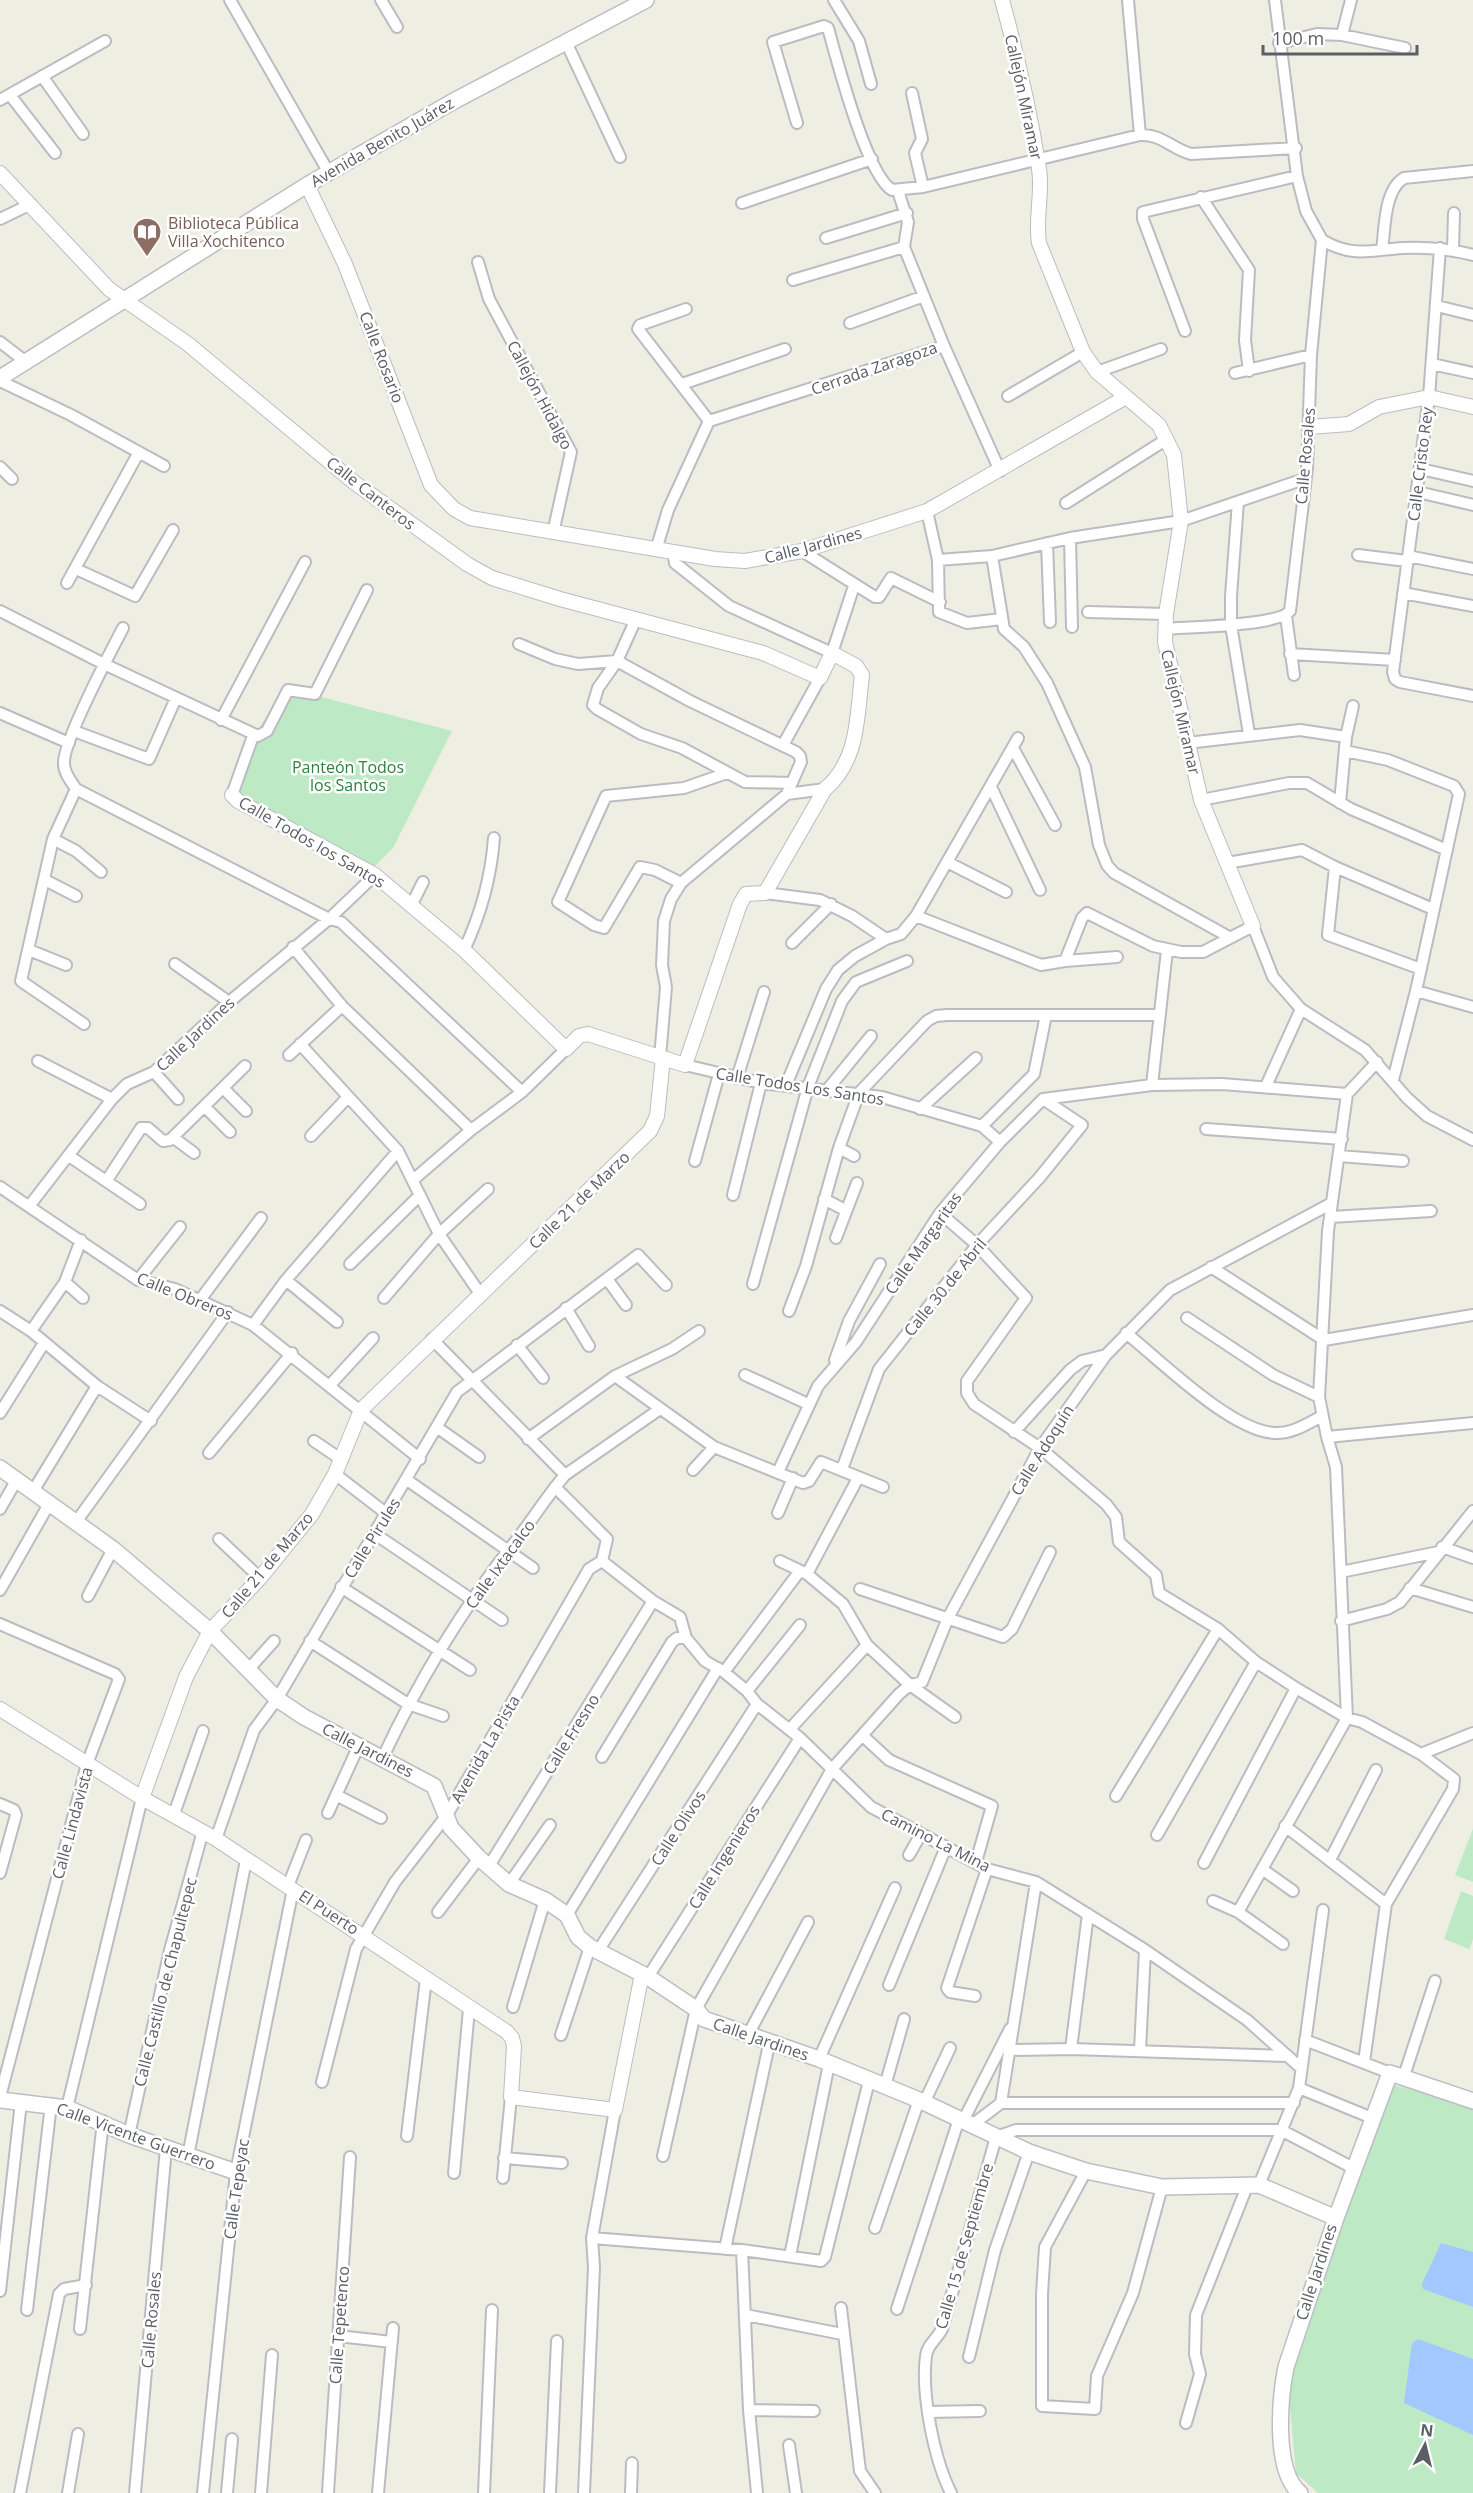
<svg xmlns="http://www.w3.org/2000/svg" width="1473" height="2493" font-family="'Open Sans',sans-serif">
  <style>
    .green { fill: #bde9c4 }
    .water { fill: #a3c8ff }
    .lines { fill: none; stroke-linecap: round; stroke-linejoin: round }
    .minor-casing { stroke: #bbbcc3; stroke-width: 14 }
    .tertiary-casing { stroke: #bbbcc3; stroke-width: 16 }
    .secondary-casing { stroke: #bbbec5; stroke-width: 18 }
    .minor { stroke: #fff; stroke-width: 10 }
    .tertiary { stroke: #fff; stroke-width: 14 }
    .secondary { stroke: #fff; stroke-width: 15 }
    .labels { text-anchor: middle; stroke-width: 5; stroke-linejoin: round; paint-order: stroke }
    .street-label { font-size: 16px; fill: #5b5e65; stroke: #fff }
    .education-label { font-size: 16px; fill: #785e54; stroke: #fff; text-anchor: start }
    .park-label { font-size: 16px; fill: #2d823e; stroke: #fff }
  </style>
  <rect width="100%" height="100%" fill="#efeee3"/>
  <path class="green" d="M 287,688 L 452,731 L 393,848 L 371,870 L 233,791 L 253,736 Z
    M 1473,1829 L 1473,1882 L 1455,1875 Z
    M 1461,1891 L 1473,1896 L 1473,1939 L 1469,1949 L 1444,1939 Z
    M 1389,2084 L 1473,2104 L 1473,2493 L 1318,2493 L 1296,2473 L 1289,2396 L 1293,2368 Z"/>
  <path class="water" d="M 1441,2243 L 1473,2252 L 1473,2307 L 1423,2289 L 1422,2284 Z
    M 1418,2339 L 1473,2359 L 1473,2435 L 1404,2403 L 1412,2343 Z"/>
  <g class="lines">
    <g class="minor-casing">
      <path id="minor" d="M 230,0 L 329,173
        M 381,0 L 397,27
        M 834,0 L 859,41 L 871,84
        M 1128,0 L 1140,135
        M 1342,35 L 1405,48
        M 566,42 L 620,157
        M 1279,43 L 1317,34 L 1342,35 L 1351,0
        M 42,76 L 83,134
        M 912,93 L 922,139 L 915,153 L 923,187
        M 10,95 L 55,153
        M 0,100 L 105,41
        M 797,123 L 773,42 L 824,26 L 828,28 C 837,60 866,174 892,190 L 923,187 L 1140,135 C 1162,134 1172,149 1191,154 L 1296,148
        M 898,191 L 908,222 L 904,247 L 944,346 L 1000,471
        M 1201,197 L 1249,270 L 1245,340 L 1249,371
        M 742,203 L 872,159
        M 0,219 L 31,204
        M 826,238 L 907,213
        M 1322,240 C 1353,258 1370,250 1403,248 C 1427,247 1450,249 1473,255
        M 1440,248 L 1429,397 L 1393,672 L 1395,679 L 1400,682 L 1473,696
        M 1382,250 C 1385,228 1384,190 1404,178 L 1473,171
        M 1453,250 L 1454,213
        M 478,262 L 489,299 L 571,452 L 553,533
        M 793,280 L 904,247
        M 1437,306 L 1473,315
        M 686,309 L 640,325 L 638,329 L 709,421
        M 850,323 L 924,296
        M 1185,331 L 1143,219 L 1143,212 L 1297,176
        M 0,342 L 26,362
        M 1432,364 L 1473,373
        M 1097,372 L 1161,349
        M 1235,373 L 1311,355
        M 0,381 L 71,415 L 164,466
        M 682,384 L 785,349
        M 1008,396 L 1083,352
        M 0,467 L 12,479
        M 1421,469 L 1473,481
        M 1418,492 L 1473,505
        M 1238,502 L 1231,596 L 1231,625 L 1249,734
        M 1066,503 L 1167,439
        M 927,511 L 938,560 L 939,612 L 967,623 L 1002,619
        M 1070,538 L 1072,627
        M 1047,543 L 1050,622
        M 656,550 L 668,510 L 709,421 L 944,346
        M 802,551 L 875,597 L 879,597 L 891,578 L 940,602
        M 673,552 L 675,563 L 729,606 L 832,653 L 854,586
        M 1358,555 L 1407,561
        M 992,556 L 1004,629 L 1024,647 L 1047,683 L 1085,767 L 1099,845 L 1107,865 L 1114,873 L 1229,937
        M 1408,556 L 1473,569
        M 938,560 L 992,556 L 1070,538 L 1181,521 L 1304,479
        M 76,569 L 135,596 L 173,530
        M 67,583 L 139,452
        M 1403,593 L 1473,606
        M 0,611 L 104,664 L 258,736 L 267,731 L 288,690 L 315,694 L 367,590
        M 1088,612 L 1166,614
        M 1286,616 L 1294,675
        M 636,619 L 617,661 L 598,688 L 593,705 L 597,709 L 641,734 L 682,748 L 745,782 L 792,783
        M 1165,629 C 1188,627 1278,626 1290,611 L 1307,469 L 1311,355 L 1322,240 L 1306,211 L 1297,176 L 1275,0
        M 519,644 L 555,659 L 578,664 L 617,661 L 690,701 L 796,752 L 800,756 L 801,762 L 787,794
        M 1290,654 L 1395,660
        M 0,713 L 69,743
        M 221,720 L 305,562
        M 74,731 L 149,759 L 176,698
        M 1346,737 L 1353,706
        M 1187,743 L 1300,730 L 1346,737 L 1340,803
        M 783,745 L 820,678
        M 1013,748 L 1055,825
        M 1345,751 L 1388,760 L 1454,786 L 1459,794 L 1416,991 L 1393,1080
        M 991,787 L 1040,890
        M 76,789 L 329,919 L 341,922 L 522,1092
        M 76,789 L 53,839 L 21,981 L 84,1024
        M 76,789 C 71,781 64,773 64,764 C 62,743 111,651 123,628
        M 232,795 L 253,736
        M 1201,800 L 1289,783 L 1307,783 L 1351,809 L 1447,850
        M 53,839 L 76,851 L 101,872
        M 947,862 L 1006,892
        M 1227,863 L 1302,850 L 1335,867 L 1433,909
        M 1335,867 L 1328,935 L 1421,969
        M 45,880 L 76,896
        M 681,883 L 655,870 L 640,867 L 604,928 L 594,925 L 558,902 L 606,796 L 684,788 L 727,773
        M 765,893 L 820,900 L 852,916 L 886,939
        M 412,904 L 423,882
        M 916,916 L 1041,965 L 1065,961 L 1117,957
        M 792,943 L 831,904
        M 293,947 L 342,1006 L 471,1130
        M 29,950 L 66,965
        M 464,950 C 481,914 491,878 494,838
        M 1065,961 L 1082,918 L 1087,913 L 1153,946 L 1181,952 L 1203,952 L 1253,926 L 1273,977 L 1301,1009 L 1365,1050 L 1407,1098 L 1427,1116 L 1473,1140
        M 175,964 L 229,1002
        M 1416,991 L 1473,1007
        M 300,1044 L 398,1151 L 439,1234 L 481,1295
        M 289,1055 L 342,1006
        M 660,1058 L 666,987 L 662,965 L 664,921 L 671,899 L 681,883 L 787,794 L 825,789
        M 38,1061 L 112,1099
        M 685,1065 L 761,1083 L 882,1097 L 982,1126 L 1000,1142
        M 154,1072 L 178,1099
        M 737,1078 L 764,992
        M 786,1085 L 826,989 L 838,970 L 855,956 L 886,939 L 901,934 L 916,916 L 1018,738
        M 1152,1085 L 1167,950
        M 1266,1086 L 1301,1009
        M 224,1089 L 246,1111
        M 828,1089 L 871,1036
        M 1043,1099 L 1152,1085 L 1222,1084 L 1347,1094
        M 205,1107 L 230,1132
        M 920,1109 L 976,1058
        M 982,1126 L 1034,1074 L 1046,1015
        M 1206,1129 L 1342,1139
        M 311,1136 L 348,1097
        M 174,1138 L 194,1153
        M 839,1148 L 854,1156
        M 69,1156 L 140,1204
        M 1339,1156 L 1403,1161
        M 695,1161 L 719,1074
        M 107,1180 L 141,1128 L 148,1128 L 163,1141 L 170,1140 L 245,1066
        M 413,1180 L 471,1130 L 522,1092 L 566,1049
        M 0,1187 L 138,1280 L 175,1289 L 253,1325 L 420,1459
        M 733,1195 L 761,1083
        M 824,1199 L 845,1210
        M 30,1205 L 112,1099 L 127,1084 L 154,1072 L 229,1002 L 329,919 L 375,875
        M 940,1213 L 977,1245 L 1026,1298 L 967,1381 L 967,1393 L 974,1404 L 1040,1448 L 1106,1504 L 1116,1517 L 1119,1542 L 1156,1575 L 1159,1593 L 1218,1629 L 1256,1662 L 1296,1688 L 1347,1718 L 1362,1722 L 1421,1754 L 1454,1779 L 1453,1789 L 1386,1904 L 1364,2062
        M 1331,1217 L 1431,1211
        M 836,1238 L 857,1183
        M 350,1264 L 420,1195
        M 1211,1267 L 1324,1340 L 1473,1315
        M 607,1279 L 626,1305
        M 138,1280 L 180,1227
        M 286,1280 L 337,1322
        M 65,1282 L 83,1298
        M 753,1284 L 808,1087 L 842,1001 L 856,982 L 907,961
        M 384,1298 L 439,1234 L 488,1189
        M 200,1300 L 261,1218
        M 566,1308 L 589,1346
        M 0,1311 L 31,1331 L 97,1386 L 151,1421
        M 789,1311 L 806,1266 L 839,1148 L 859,1093 L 927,1021 L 936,1016 L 947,1015 L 1160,1015
        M 1187,1318 L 1273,1375 L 1319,1397
        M 253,1325 L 286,1280 L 398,1151
        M 31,1331 L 65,1282 L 81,1240
        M 1126,1333 C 1161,1361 1230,1430 1274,1433 C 1292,1434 1307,1424 1322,1416
        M 432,1339 L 565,1475
        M 517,1345 L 543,1378
        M 835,1360 L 849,1321 L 880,1264
        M 745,1375 L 808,1404
        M 615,1376 L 714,1447 L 803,1483 L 809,1481 L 821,1462 L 883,1487
        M 330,1385 L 373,1338
        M 0,1413 L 44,1343
        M 438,1428 L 479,1457
        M 1014,1432 L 1070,1370 L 1082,1361 L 1106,1355
        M 1327,1437 L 1473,1423
        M 528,1439 L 615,1376 L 672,1349 L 699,1331
        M 314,1441 L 342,1460
        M 209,1453 L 292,1353
        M 842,1469 L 879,1369 L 977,1245 L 1040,1177 L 1082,1125 L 1043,1099
        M 693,1470 L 714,1447
        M 778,1472 L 818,1386 L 856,1342 L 940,1213 L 1000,1142 L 1043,1099
        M 335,1474 L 387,1514
        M 407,1480 L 533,1568
        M 32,1493 L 97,1386
        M 0,1509 L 16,1481
        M 778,1513 L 793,1478
        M 76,1522 L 228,1312
        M 375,1534 L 502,1620
        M 219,1539 L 260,1578
        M 1442,1547 L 1473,1558
        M 602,1561 L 653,1601 L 680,1617 L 686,1638
        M 780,1561 L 807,1574 L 843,1604 L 867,1645 L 910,1685 L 955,1717
        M 1341,1572 L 1438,1552
        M 807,1574 L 858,1478
        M 341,1587 L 470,1670
        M 1410,1588 L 1473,1607
        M 860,1589 L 1003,1637 L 1012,1629 L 1050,1552
        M 0,1590 L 49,1504
        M 88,1596 L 113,1549
        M 1341,1621 L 1387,1609 L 1400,1602 L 1473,1511
        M 0,1624 L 115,1674 L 119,1679 L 87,1764 L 0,2097
        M 310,1641 L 408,1704 L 443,1716
        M 248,1670 L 274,1641
        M 724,1672 L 799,1572
        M 747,1691 L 800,1625
        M 1347,1718 L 1336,1467 L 1327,1437 L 1319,1397 L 1328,1231 L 1347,1094 L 1377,1062
        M 790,1729 L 867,1645
        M 863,1736 L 889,1760 L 992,1806 L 976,1862
        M 1421,1754 L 1473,1733
        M 383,1757 C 420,1678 464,1606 518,1538 C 534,1517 548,1495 565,1475 L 660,1409
        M 602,1757 L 672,1642 L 677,1638 L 686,1638 L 705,1661 L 724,1672 L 747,1691 L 757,1704 L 800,1738 L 871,1807 L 987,1869 L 1036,1882 L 1145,1950 L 1247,2020 L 1301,2068
        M 336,1795 L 381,1818
        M 1116,1796 L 1218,1629
        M 0,1804 L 14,1810 L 16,1815 L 0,1873
        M 328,1813 L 359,1745
        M 174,1814 L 203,1731
        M 1285,1826 L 1386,1904
        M 1157,1835 L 1256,1662
        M 216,1839 L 254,1730 L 277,1699 L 457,1392 L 638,1255 L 666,1285
        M 909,1855 L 921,1834
        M 1330,1860 L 1376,1770
        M 1204,1863 L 1296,1688
        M 489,1866 L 653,1601
        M 1262,1869 L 1293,1891
        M 509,1884 L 550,1825
        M 288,1886 L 306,1840
        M 1213,1901 L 1238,1912 L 1283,1944
        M 438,1912 L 479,1858
        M 1238,1912 L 1347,1718
        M 567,1915 L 718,1668
        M 598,1951 L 757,1704
        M 648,1977 L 800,1738
        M 889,1985 L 946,1847
        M 975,1996 L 950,1992 L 947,1988 L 987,1869
        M 513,2007 L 545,1900
        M 749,2033 L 808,1922
        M 561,2035 L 590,1947
        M 1305,2040 L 1390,2073
        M 1071,2049 L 1088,1914
        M 1010,2050 L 1071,2049 L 1288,2056
        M 1140,2050 L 1145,1950
        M 819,2059 L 895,1888
        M 1403,2079 L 1435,1981
        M 322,2082 L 356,1949 L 395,1882 L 447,1815 L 589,1569 L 602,1561 L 607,1539 L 555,1487
        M 885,2086 L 904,2019
        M 1299,2088 L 1372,2118
        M 924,2103 L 950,2048
        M 1001,2103 L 1294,2103
        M 67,2108 L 142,1798
        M 963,2121 L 1010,2029
        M 972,2125 L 1001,2103 L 1036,1882
        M 129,2135 L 170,1950 L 203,1831
        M 407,2136 L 426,1979
        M 188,2156 L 246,1860
        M 663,2156 L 696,2009 L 832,1769 L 899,1694 L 910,1685 L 922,1682 L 948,1618 L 1040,1448 L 1106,1355 L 1170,1290 L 1332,1203
        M 504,2158 L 562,2163
        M 1086,2171 L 1045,2247 L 1042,2294 L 1042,2406 L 1095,2409 L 1097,2376 L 1133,2293 L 1162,2187
        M 454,2173 L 469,2009
        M 503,2178 L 511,2097
        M 1259,2185 L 1299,2088 L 1323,1910
        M 875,2228 L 919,2100
        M 592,2238 L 742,2250 L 821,2261 L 825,2257 L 869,2081
        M 725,2249 L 770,2040
        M 742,2250 L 749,2410 L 757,2493
        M 790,2256 L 829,2064
        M 0,2291 L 21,2102
        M 841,2308 L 860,2471 L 875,2493
        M 897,2309 L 959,2119
        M 27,2310 L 51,2104
        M 746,2315 L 842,2334
        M 80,2329 L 103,2121
        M 338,2336 L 392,2342
        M 969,2357 L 995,2250 L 1029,2152
        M 749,2410 L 814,2411
        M 928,2412 L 980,2411
        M 1186,2423 L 1200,2374 L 1195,2354 L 1196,2315 L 1248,2184
        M 789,2445 L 796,2493
        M 20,2493 L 59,2294 L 64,2289 L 86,2285
        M 68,2493 L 78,2434
        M 135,2493 L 166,2148
        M 203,2493 L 236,2172 L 293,1889
        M 227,2493 L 232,2439
        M 261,2493 L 272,2355
        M 328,2493 L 350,2157
        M 378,2493 L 393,2328
        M 484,2493 L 492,2310
        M 550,2493 L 557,2341
        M 584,2493 L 594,2267 L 592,2238 L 615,2110
        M 631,2493 L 632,2463
        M 951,2493 C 934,2459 921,2394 926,2356 C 927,2345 937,2339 942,2329 L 996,2137 L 1016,2130 L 1281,2130 L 1355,2169"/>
    </g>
    <g class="tertiary-casing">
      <path id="tertiary" d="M 1002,0 C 1017,55 1030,112 1039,169 C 1043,192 1035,218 1039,243 L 1083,352 L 1097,372 L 1159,425 L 1174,455 L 1181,521 L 1166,614 L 1165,642 L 1201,800 L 1253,926
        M 0,173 L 109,289 L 188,344 L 355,483 L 467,564 L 492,578 L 560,599 L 763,653 L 820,678 L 832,653 L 856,666 L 862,675 C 857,715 859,761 825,789 L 765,893 L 746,894 L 740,904 L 685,1065 L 588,1034 L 579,1036 L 566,1049 L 464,950 L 375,875 L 238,801 L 232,795
        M 307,185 L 345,264 L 431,485 L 454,509 L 470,518 L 715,559 L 745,561 L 802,551 L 927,511 L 1126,397
        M 1310,427 L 1349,424 L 1379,407 L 1429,397 L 1473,407
        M 0,1709 L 142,1798 L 216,1839 L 507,2032 L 512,2038 L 514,2046 L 511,2097 L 615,2110 L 642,1974
        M 142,1798 L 186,1677 L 210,1631 L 260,1578 L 312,1514 L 335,1474 L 361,1410 L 650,1131 L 657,1116 L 663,1058"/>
    </g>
    <g class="secondary-casing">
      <path id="secondary" d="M 0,378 L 307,185 L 452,102 L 646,0
        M 0,1468 L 113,1549 L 210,1631 L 277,1699 L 304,1717 L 434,1786 L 451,1828 L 479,1858 L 509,1884 L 545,1900 L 567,1915 L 578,1937 L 590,1947 L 648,1977 L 696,2009 L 704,2019 L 819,2059 L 919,2100 L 1029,2152 L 1086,2171 L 1162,2187 L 1259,2185 L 1336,2218
        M 0,2100 L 67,2108 L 129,2135 L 236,2172
        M 1300,2493 C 1273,2471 1280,2397 1286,2367 L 1336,2218 L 1390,2073 L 1473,2101"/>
    </g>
    <use href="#minor" class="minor"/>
    <use href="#tertiary" class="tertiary"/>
    <use href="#secondary" class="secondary"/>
  </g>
  <defs>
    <g id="library-pin" transform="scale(1.5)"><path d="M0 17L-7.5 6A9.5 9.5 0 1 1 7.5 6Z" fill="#8d6e63" stroke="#fff"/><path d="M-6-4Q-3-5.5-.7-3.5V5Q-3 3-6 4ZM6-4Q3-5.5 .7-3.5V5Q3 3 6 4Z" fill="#fff"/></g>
  </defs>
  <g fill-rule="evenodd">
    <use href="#library-pin" x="147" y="232"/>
  </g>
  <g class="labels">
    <g class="street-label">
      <text transform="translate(1024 97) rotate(78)" y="6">Callejón Miramar</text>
      <text transform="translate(382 142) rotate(-30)" y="6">Avenida Benito Juárez</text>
      <text transform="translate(382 357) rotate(69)" y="6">Calle Rosario</text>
      <text transform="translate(874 368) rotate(-19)" y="6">Cerrada Zaragoza</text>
      <text transform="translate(540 395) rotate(62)" y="6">Callejón Hidalgo</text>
      <text transform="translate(1305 456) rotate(-85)" y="6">Calle Rosales</text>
      <text transform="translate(1420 464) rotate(-83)" y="6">Calle Cristo Rey</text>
      <text transform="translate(371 493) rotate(38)" y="6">Calle Canteros</text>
      <text transform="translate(813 545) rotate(-15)" y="6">Calle Jardines</text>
      <text transform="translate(1181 712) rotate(77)" y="6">Callejón Miramar</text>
      <text transform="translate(312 842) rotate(30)" y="6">Calle Todos los Santos</text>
      <text transform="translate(195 1034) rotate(-43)" y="6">Calle Jardines</text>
      <text transform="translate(800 1086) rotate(9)" y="6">Calle Todos Los Santos</text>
      <text transform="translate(579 1200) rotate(-44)" y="6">Calle 21 de Marzo</text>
      <text transform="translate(923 1243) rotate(-55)" y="6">Calle Margaritas</text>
      <text transform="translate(945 1287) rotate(-51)" y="6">Calle 30 de Abril</text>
      <text transform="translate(185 1296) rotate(22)" y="6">Calle Obreros</text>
      <text transform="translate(1042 1450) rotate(-58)" y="6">Calle Adoquín</text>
      <text transform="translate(372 1538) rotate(-58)" y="6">Calle Pirules</text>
      <text transform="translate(500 1564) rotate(-54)" y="6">Calle Ixtacalco</text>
      <text transform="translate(267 1565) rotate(-50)" y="6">Calle 21 de Marzo</text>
      <text transform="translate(571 1734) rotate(-58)" y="6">Calle Fresno</text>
      <text transform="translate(485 1749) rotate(-60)" y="6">Avenida La Pista</text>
      <text transform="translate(368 1750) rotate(27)" y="6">Calle Jardines</text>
      <text transform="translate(72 1823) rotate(-75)" y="6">Calle Lindavista</text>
      <text transform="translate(678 1828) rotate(-57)" y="6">Calle Olivos</text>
      <text transform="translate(936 1840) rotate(27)" y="6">Camino La Mina</text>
      <text transform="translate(724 1857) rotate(-58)" y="6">Calle Ingenieros</text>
      <text transform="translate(329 1912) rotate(33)" y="6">El Puerto</text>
      <text transform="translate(165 1982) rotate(-76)" y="6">Calle Castillo de Chapultepec</text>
      <text transform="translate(761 2039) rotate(19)" y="6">Calle Jardines</text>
      <text transform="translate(136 2136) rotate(20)" y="6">Calle Vicente Guerrero</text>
      <text transform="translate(236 2189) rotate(-82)" y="6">Calle Tepeyac</text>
      <text transform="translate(964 2246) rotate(-74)" y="6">Calle 15 de Septiembre</text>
      <text transform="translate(1316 2272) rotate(-72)" y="6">Calle Jardines</text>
      <text transform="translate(151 2320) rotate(-85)" y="6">Calle Rosales</text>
      <text transform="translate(339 2325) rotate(-86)" y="6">Calle Tepetenco</text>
    </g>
    <g class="education-label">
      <text x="168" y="229">Biblioteca Pública<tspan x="168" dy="18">Villa Xochitenco</tspan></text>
    </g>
    <g class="park-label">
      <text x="348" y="773">Panteón Todos<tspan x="348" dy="18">los Santos</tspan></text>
    </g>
  </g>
  <g transform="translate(1425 2445) rotate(7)" stroke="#ffffff" stroke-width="4.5" paint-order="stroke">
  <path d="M0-4.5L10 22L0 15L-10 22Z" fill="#5b5e65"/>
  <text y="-9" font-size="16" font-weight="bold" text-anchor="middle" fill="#5b5e65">N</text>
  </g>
  <path d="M1263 45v9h154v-9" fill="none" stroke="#5b5e65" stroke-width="3"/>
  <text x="1272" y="45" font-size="18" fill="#5b5e65" stroke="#ffffff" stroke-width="4.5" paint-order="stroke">100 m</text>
</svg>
